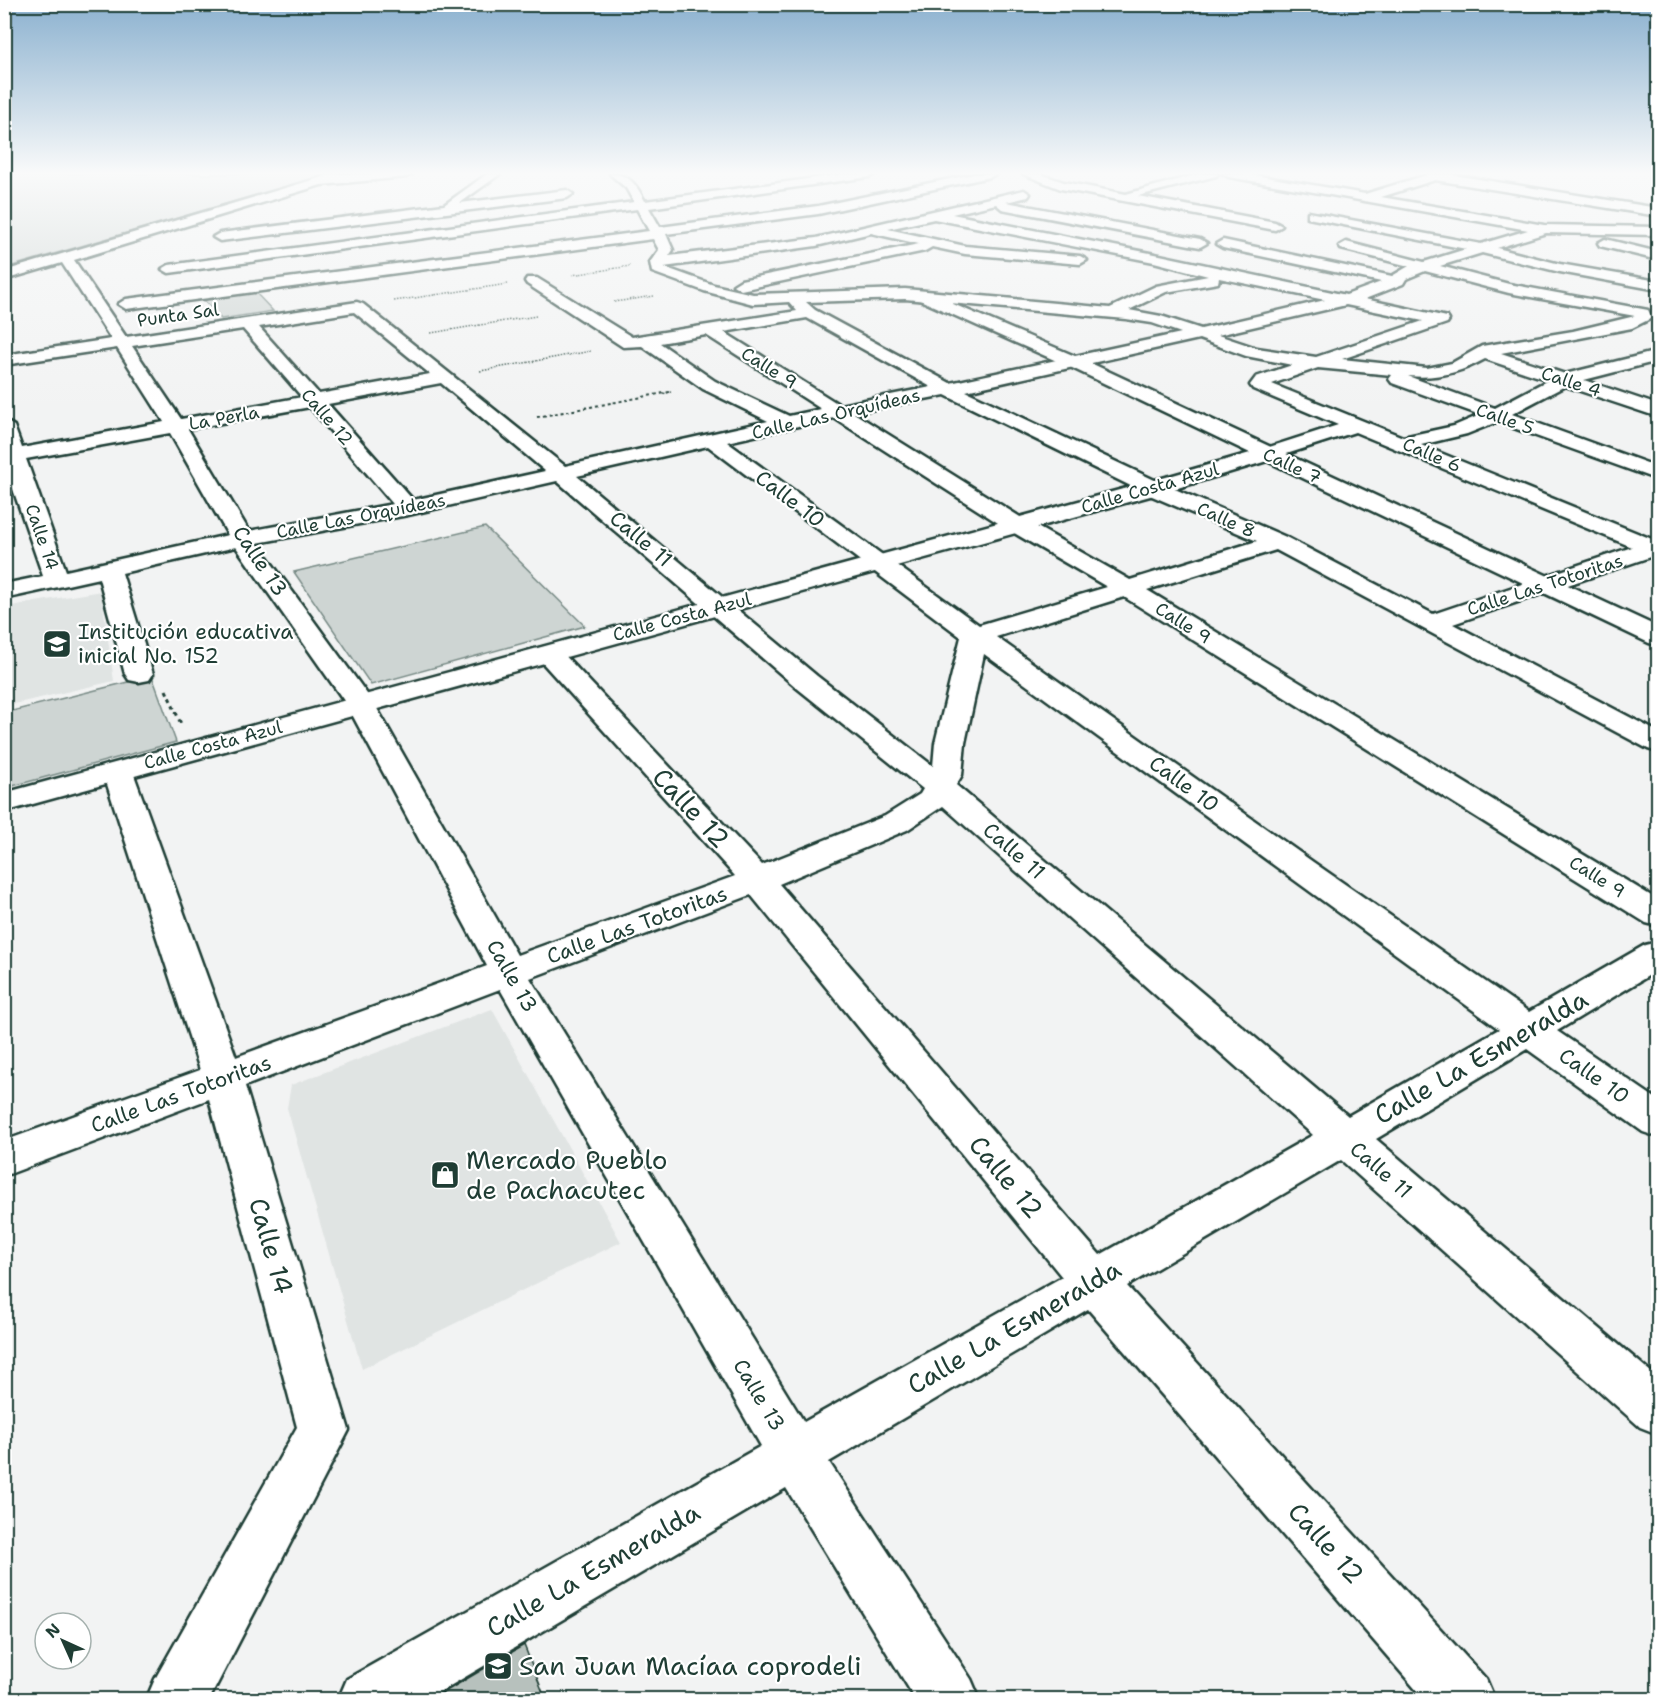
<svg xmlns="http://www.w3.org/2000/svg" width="1663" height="1704" font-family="'Shantell Sans',sans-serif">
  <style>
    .built { fill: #e0e4e3 }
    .green { fill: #ced5d3; stroke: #768984; stroke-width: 1.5 }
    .building { fill: #b7c1bd; stroke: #1f3d34; stroke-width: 1.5 }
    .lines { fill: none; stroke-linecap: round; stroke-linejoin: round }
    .minor-casing { stroke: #1f3d34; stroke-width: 5 }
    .tertiary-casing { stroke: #1f3d34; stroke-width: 5 }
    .path-far2 { stroke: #1f3d34; stroke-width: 1.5; stroke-dasharray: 1.5 1.5; stroke-linecap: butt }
    .path-far1 { stroke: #1f3d34; stroke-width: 2; stroke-dasharray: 3 3; stroke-linecap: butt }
    .path { stroke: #1f3d34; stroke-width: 3; stroke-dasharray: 4 4; stroke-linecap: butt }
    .minor { fill: #fff; fill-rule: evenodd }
    .tertiary { fill: #fff; fill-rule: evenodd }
    .labels { text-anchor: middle; stroke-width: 4.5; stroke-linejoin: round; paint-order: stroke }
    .far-street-label { font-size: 18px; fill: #1f3d34; stroke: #fff }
    .street-label { font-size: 21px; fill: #1f3d34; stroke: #fff }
    .poi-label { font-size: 21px; fill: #1f3d34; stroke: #fff; text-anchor: start }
    .near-street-label { font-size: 26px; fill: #1f3d34; stroke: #fff }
    .near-poi-label { font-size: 26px; fill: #1f3d34; stroke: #fff; text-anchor: start }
  </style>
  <rect width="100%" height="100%" fill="#f2f3f3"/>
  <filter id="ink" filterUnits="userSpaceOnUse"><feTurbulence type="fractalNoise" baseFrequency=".0167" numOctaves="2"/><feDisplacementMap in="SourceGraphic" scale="12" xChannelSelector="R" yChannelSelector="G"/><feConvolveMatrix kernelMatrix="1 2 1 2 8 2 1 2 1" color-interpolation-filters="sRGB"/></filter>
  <g filter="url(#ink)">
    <path class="built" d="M 101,591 L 114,681 L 5,706 L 5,607 Z
      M 492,1009 L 621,1242 L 362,1369 L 287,1108 L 291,1085 Z"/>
    <path class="green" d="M 5,174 L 328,174 L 5,268 Z
      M 255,292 L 273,311 L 221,319 L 204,300 Z
      M 485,527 L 585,626 L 371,685 L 294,572 Z
      M 152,676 L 176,742 L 5,788 L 4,713 Z"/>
    <path class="building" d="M 524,1645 L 546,1700 L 431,1700 Z"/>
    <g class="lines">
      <g class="minor-casing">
        <path id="minor" d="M 333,174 L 412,174 L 406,177 L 321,185 L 74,260 L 126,337 L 357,302 L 363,304 L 565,466 L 768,421 L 703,389 L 642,346 L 623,347 L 527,284 L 525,281 L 527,278 L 537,278 L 632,337 L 797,311 L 789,302 L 753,304 L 704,291 L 652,272 L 650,262 L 659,250 L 653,239 L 126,309 L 118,304 L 126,299 L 649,231 L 637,209 L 169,273 L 162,269 L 169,265 L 634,202 L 626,188 L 610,174 C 630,174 636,185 645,201 L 845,174 L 875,174 L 869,177 L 649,208 L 660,227 L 818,206 L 974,174 L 996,174 L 990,177 L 818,214 L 666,234 L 673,250 L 669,256 L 816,238 L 1024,190 L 1030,194 L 1028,197 L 1006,202 L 1200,239 L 1207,243 L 1200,247 L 1002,209 L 996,204 L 952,214 L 1155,254 L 1346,295 L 1381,282 L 1223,248 L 1216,244 L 1223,240 L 1392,276 L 1409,266 L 1341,249 L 1339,246 L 1346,242 L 1424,262 L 1466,249 L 1313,219 L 1308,218 L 1308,212 L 1481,244 L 1528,230 L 1229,177 L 1223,174 L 1248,174 L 1365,194 L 1430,174 L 1447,174 L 1658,208 L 1658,216 L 1435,180 L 1381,197 L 1544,225 L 1658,227 L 1658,235 L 1546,233 L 1497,248 L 1560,264 L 1658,281 L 1658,290 L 1560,272 L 1482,253 L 1440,266 L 1509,284 L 1648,310 L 1652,318 L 1632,328 L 1501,353 L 1565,374 L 1658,351 L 1658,361 L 1584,380 L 1658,405 L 1658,417 L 1565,386 L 1512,414 L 1658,467 L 1658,480 L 1497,422 L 1467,434 L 1421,445 L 1652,539 L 1658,538 L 1658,557 L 1653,556 L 1453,624 L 1658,732 L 1658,752 L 1648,749 L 1276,550 L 1147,590 L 1658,900 L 1658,926 L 1646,923 L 1124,597 L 996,637 L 1313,862 L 1529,1012 L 1645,945 L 1658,942 L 1658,970 L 1557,1031 L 1658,1100 L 1658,1137 L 1643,1132 L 1527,1049 L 1376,1139 L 1658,1378 L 1658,1434 L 1640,1427 L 1341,1160 L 1127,1286 L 1486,1679 L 1495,1700 L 1425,1700 L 1088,1309 L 829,1462 L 971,1679 L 980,1700 L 916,1700 L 786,1488 L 426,1700 L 338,1700 L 347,1679 L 761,1446 L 500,989 L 245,1086 L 349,1430 L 209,1700 L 146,1700 L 155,1679 L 297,1427 L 209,1099 L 4,1176 L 4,1141 L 200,1070 L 103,772 L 107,766 L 118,763 L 129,766 L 133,772 L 236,1057 L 487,966 L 347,705 L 236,547 L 122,573 L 153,674 L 149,680 L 139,682 L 129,680 L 125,674 L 99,578 L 4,599 L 4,584 L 43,576 L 4,463 L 4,420 L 14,426 L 22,448 L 164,422 L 117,348 L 4,365 L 4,355 L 111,339 L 62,263 L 4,280 L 4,271 ZM 934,219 L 1154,262 L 1208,276 L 1156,286 L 1110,308 L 905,289 L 753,294 L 714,285 L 664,267 L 816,246 L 871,233 L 919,244 L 741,280 L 733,285 L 741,290 L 925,251 L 932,247 L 965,254 L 1080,264 L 1087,260 L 1080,256 L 965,246 L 888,229 ZM 1425,271 L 1509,293 L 1635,316 L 1573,331 L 1482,346 L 1452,363 L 1427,368 L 1342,359 L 1447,323 L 1449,320 L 1447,317 L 1365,299 L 1403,284 L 1406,279 ZM 1219,278 L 1325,300 L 1201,329 L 1161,316 L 1129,310 L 1166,292 L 1218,283 ZM 905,299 L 1126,319 L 1152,323 L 1181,333 L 950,383 L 815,310 L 806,302 ZM 1346,305 L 1423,321 L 1316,357 L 1257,348 L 1218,335 ZM 354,312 L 430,374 L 319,394 L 259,327 ZM 807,318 L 931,387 L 840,405 L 724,332 ZM 243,329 L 302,397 L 181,419 L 132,346 ZM 706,335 L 821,409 L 789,416 L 715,381 L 660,343 ZM 1199,339 L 1246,356 L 1292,365 L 1256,377 L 1250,385 L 1253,389 L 1338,425 L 1260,450 L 1257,454 L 1260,458 L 1274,458 L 1355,432 L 1632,547 L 1433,614 L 1286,537 L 1161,483 L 966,391 ZM 1485,359 L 1548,380 L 1495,408 L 1408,376 C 1436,379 1460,373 1485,359 ZM 1318,368 L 1392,375 L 1389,379 L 1392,383 L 1480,415 L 1454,426 L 1403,437 L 1272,384 ZM 441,383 L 545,471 L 413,500 L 328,404 ZM 945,395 L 1145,493 L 1257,541 L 1130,580 L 1025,520 L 854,413 ZM 310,407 L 393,504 L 249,531 L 188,429 ZM 834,418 L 1009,530 L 1107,587 L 979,625 L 727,442 ZM 170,433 L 228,535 L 66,571 L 26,459 ZM 708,446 L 961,637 L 935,743 L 933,766 L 817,676 L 577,476 ZM 557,481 L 797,688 L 923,789 L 920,794 L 885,816 L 762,865 L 558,648 L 549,646 L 540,648 L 536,654 L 540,660 L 735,876 L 517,955 L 375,705 L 257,543 L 408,515 ZM 984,654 L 1499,1029 L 1348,1116 L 956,785 L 962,775 L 965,743 ZM 943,806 L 1313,1135 L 1100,1255 L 779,884 L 907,830 ZM 751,895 L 1062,1277 L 804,1422 L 530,978 Z
          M 487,174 L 500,174 L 460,203 L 567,190 L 573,194 L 567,198 L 220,241 L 213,237 L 220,233 L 444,205 Z
          M 1023,174 L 1040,174 L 1064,182 L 1126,194 L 1199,174 L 1218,174 L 1216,176 L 1138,196 L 1275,222 L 1282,226 L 1275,230 L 1061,189 Z
          M 1605,239 L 1658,252 L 1658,260 L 1600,246 L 1598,243 Z"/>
      </g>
      <g class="tertiary-casing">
        <path id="tertiary" d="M 925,292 L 1082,359 L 1658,627 L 1658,645 L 1649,643 L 1267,461 L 1161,493 L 4,812 L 4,793 L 1145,483 L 1250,453 L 1070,367 L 920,300 L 917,297 L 920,294 Z"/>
      </g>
      <path class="path-far2" d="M 572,275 L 630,266
        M 394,301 L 508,284
        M 614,302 L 654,296
        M 431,333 L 536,316
        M 480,371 L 591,351
        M 661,394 L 671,392"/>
      <path class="path-far1" d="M 537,417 L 669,392"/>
      <path class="path" d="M 166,690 L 181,724"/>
      <use href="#minor" class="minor"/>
      <use href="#tertiary" class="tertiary"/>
    </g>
  </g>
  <linearGradient id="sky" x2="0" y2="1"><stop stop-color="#8bb1cf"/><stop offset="0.42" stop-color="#f9fafa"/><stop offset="1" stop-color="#f9fafa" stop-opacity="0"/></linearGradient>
  <rect width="1663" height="412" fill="url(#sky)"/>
  <defs>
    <g id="school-square" transform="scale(1.5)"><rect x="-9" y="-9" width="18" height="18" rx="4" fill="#1f3d34" stroke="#fff"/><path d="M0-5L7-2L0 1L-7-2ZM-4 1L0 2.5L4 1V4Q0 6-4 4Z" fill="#fff"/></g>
    <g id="shop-square" transform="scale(1.5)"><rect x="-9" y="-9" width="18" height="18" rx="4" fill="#1f3d34" stroke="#fff"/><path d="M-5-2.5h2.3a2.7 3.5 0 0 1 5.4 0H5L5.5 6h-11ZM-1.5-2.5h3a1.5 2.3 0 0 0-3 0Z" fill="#fff"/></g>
  </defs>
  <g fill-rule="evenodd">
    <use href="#school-square" x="57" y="644"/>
    <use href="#shop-square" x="445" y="1175"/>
    <use href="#school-square" x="498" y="1666"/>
  </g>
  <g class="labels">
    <g class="far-street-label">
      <text transform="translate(178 315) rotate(-8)" y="6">Punta Sal</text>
      <text transform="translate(769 368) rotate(32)" y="6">Calle 9</text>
      <text transform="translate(1571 382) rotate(18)" y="6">Calle 4</text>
      <text transform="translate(836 414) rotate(-13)" y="6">Calle Las Orquídeas</text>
      <text transform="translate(327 417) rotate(49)" y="6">Calle 12</text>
      <text transform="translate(224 418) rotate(-10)" y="6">La Perla</text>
      <text transform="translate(1505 419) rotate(20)" y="6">Calle 5</text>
      <text transform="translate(1432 455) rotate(23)" y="6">Calle 6</text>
      <text transform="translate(1292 466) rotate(25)" y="6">Calle 7</text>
      <text transform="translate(1150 488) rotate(-16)" y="6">Calle Costa Azul</text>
      <text transform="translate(361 516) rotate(-11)" y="6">Calle Las Orquídeas</text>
      <text transform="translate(1226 520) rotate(24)" y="6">Calle 8</text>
      <text transform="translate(42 537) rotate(71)" y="6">Calle 14</text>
      <text transform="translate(1545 585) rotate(-18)" y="6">Calle Las Totoritas</text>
      <text transform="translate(682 617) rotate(-15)" y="6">Calle Costa Azul</text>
      <text transform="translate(1183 623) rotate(32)" y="6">Calle 9</text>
      <text transform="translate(213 745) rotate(-15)" y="6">Calle Costa Azul</text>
      <text transform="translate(1597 877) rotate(32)" y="6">Calle 9</text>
    </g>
    <g class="street-label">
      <text transform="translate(790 499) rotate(37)" y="7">Calle 10</text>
      <text transform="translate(641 539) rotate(40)" y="7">Calle 11</text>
      <text transform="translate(260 561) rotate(56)" y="7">Calle 13</text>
      <text transform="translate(1184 784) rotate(36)" y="7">Calle 10</text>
      <text transform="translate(1014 851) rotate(41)" y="7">Calle 11</text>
      <text transform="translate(637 925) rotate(-20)" y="7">Calle Las Totoritas</text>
      <text transform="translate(512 976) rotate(60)" y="7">Calle 13</text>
      <text transform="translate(1594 1076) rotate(35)" y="7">Calle 10</text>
      <text transform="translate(181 1094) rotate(-20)" y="7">Calle Las Totoritas</text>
      <text transform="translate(1381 1170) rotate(41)" y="7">Calle 11</text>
      <text transform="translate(759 1395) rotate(59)" y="7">Calle 13</text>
    </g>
    <g class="poi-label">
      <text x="78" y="639">Institución educativa<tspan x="78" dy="24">inicial No. 152</tspan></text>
    </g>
    <g class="near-street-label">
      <text transform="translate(691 808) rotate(47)" y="9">Calle 12</text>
      <text transform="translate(1481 1057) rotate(-30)" y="9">Calle La Esmeralda</text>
      <text transform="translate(1006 1177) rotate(50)" y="9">Calle 12</text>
      <text transform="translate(271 1246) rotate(74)" y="9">Calle 14</text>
      <text transform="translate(1014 1327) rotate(-30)" y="9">Calle La Esmeralda</text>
      <text transform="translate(1326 1543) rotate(48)" y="9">Calle 12</text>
      <text transform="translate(593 1570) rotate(-30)" y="9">Calle La Esmeralda</text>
    </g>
    <g class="near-poi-label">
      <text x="466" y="1169">Mercado Pueblo<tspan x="466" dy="30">de Pachacutec</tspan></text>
      <text x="519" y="1675">San Juan Macíaa coprodeli</text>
    </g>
  </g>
  <rect width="1663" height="1704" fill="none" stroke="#fff" stroke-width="24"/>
  <rect x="12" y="12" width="1639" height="1680" fill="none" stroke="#1f3d34" stroke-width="2" filter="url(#ink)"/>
  <g transform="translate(63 1641) rotate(315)"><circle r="28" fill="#ffffff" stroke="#a5b1ae" stroke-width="1.5"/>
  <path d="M0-4.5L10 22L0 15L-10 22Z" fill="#1f3d34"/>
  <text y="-9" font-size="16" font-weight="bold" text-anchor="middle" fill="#1f3d34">N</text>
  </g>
</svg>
